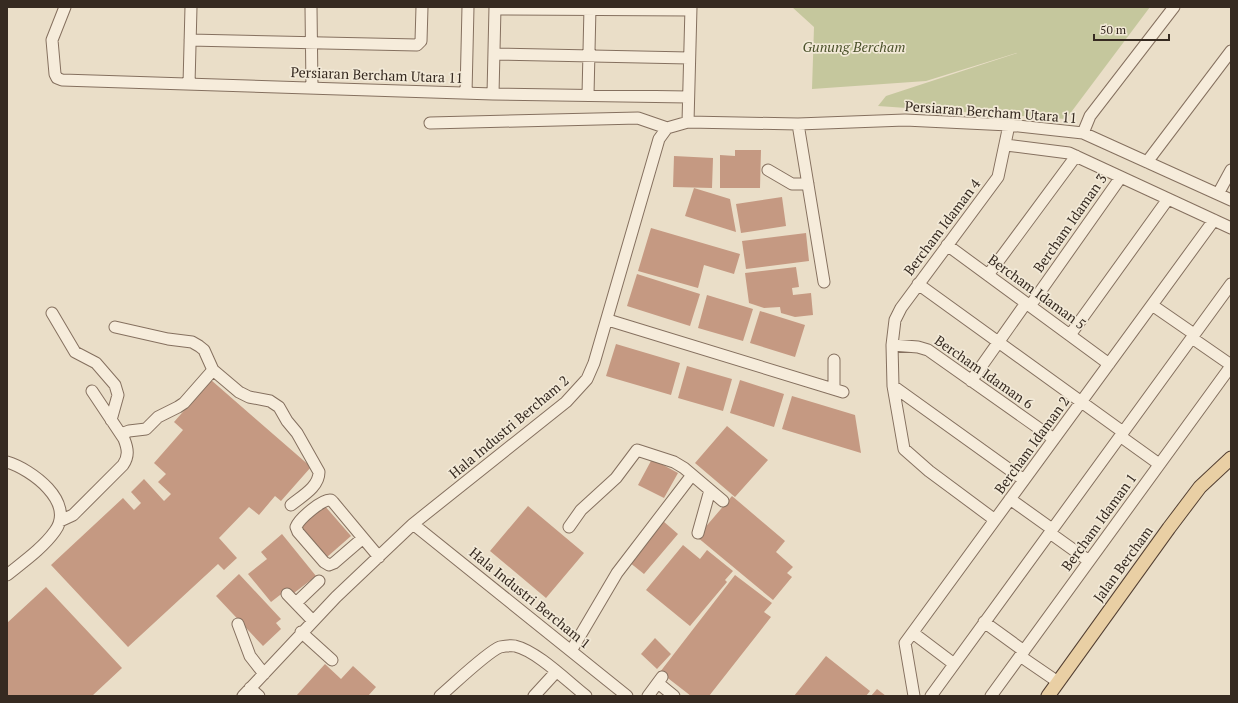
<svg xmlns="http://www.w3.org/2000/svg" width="1238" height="703" font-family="'PT Serif',serif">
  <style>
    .green { fill: #c5c79d }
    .building { fill: #c59982 }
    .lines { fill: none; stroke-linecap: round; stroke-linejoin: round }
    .minor-casing { stroke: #85705f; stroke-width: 13 }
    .major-casing { stroke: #533f32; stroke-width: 15 }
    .minor { stroke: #f6ecdb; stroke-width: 11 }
    .major { stroke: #e9cfa4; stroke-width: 13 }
    .labels { text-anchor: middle; stroke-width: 3.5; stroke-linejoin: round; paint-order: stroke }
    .park-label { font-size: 14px; font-style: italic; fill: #4a512a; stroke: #f2e9d7 }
    .street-label { font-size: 14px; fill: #362a21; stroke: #f2e9d7 }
  </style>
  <rect width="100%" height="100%" fill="#eadec8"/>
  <path class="green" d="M 792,7 L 1150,7 L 1066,119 L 878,106 L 886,96 L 1020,52 L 926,81 L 812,89 L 814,27 Z"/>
  <path class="building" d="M 735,150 L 761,150 L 760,188 L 720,188 L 720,155 L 735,156 Z
    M 674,156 L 713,158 L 712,188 L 673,187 Z
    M 694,188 L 730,199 L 736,232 L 685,216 Z
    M 782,197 L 786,226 L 741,233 L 736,204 Z
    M 651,228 L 740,254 L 734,274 L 704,265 L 698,288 L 638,271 Z
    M 806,233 L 809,261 L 746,269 L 742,241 Z
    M 796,267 L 799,287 L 792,288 L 793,295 L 811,293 L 813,315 L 795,317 L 781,313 L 780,307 L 764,308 L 749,303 L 745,273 Z
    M 637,274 L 700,294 L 690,326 L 627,306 Z
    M 707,295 L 753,309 L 743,341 L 698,328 Z
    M 760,311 L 805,325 L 795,357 L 750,343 Z
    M 616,344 L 680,363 L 671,395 L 606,376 Z
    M 687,366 L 732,379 L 723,411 L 678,398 Z
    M 211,380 L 311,467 L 281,501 L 275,496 L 259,515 L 249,507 L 219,538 L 237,558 L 224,570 L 218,564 L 128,647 L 51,565 L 123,498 L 134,510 L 141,503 L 131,492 L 144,479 L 164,501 L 171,494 L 158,482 L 166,474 L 154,463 L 183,430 L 174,422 Z
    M 740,380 L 784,394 L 774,427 L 730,413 Z
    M 792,396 L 855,415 L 861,453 L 782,429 Z
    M 727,426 L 768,460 L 735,497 L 695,463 Z
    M 652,459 L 678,473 L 664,498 L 638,485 Z
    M 732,496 L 785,541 L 776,552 L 793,567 L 787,573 L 792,577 L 773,600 L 697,537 Z
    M 324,505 L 351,536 L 327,557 L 300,526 Z
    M 528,506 L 584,553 L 546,598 L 490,551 Z
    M 663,521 L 678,534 L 644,574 L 629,562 Z
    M 282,534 L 316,576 L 294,593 L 289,588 L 271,602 L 248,574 L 267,559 L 261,552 Z
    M 683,545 L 700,559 L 707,550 L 733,571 L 725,580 L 727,582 L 690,626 L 646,590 Z
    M 239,574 L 281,619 L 276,623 L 281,629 L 263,646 L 216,596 Z
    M 735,575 L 772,603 L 764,612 L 771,617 L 709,696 L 691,696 L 660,672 Z
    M 46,587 L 122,668 L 92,696 L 7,696 L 7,623 Z
    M 655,638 L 671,654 L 657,669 L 641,654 Z
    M 826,656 L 870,691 L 866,696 L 794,696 Z
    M 325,664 L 341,679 L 353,666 L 376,687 L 368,696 L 296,696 Z
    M 877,689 L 886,696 L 871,696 Z"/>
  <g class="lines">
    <g class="minor-casing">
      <path id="minor" d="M 65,7 L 52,40 L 55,74 L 57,78 L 62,80 L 493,94 L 688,97
        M 311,7 L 312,88
        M 495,9 L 691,10
        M 190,40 L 417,45 L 421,41 L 422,7
        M 494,54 L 689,58
        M 189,84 L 191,7
        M 466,93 L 468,7
        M 493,94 L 495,7
        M 588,95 L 590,7
        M 688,122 L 691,7
        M 430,123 L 638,118 L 667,128
        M 798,124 L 824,282
        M 1083,133 L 1090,116 L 1174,7
        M 1006,145 L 1069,153 L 1231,228
        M 1147,162 L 1231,51
        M 768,170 L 792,184 L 808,184
        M 1218,194 L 1231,170
        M 947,245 L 1109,364
        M 988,275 L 1076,156
        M 918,284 L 1123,432
        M 1152,305 L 1194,334
        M 1030,306 L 1121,177
        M 52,313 L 75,352 L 96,363 L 115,385 L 118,395 L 111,420
        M 608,320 L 843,392
        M 115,327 L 168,339 L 192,342 L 199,346 L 204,350 L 213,370 L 239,392 L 249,397 L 270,401 L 279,407 L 287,421 L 297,433 L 319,472 C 319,487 302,496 291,505
        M 1070,335 L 1168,199
        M 1192,338 L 1231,365
        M 892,345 L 918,347 L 928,350 L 1054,439
        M 971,381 L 1026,303
        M 893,386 L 1024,480
        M 834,389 L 834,360
        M 121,434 L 129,431 L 146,429 L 158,417 L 178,407 L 184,403 L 213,370
        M 1120,436 L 1159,464
        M 7,462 C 31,469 76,502 55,531 C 43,548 23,562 7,575
        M 1010,499 L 1052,529
        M 995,520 L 929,471 L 904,449 L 893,386 L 892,345 L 895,320 L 901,308 L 998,177 L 1009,125
        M 60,521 L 73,515 L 123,465 C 129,456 128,449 124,439 L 92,391
        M 413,524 L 627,696
        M 569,527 L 581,510 L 616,478 L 637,450 L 674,462 L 684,468 L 723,501
        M 698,533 L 710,490
        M 1050,533 L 1089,561
        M 363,538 L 334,563 L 329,565 L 324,562 L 298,532 L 296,527 C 299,519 323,498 331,500 L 333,502 L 363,538 L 379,557
        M 287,594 L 313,621
        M 296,603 L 319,581
        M 984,622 L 1024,651
        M 238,624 L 250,656 L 264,674
        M 301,632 L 332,660
        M 913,633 L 954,664
        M 571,651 L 617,573 L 692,475
        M 1020,656 L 1058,682
        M 658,683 L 674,696
        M 250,688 L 259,696
        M 243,696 L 336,597 L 413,524 L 566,402 L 587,379 L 594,363 L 659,139 L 667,128 L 688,122 L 798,124 L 905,120 L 1009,125 L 1083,133 L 1231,200
        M 440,696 C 453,685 487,652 500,647 C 505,646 510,645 515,646 C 537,651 568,682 586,696
        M 534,696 L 556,672
        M 648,696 L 662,677
        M 914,696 L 905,643 L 1214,220
        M 931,696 L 1231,284
        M 991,696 L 1231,366"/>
    </g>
    <g class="major-casing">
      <path id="major" d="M 1048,696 L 1169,528 L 1200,487 L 1231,458"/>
    </g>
    <use href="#minor" class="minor"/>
    <use href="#major" class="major"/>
  </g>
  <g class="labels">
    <g class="park-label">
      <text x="854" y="52">Gunung Bercham</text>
    </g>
    <g class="street-label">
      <text transform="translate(377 75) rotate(2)" y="5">Persiaran Bercham Utara 11</text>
      <text transform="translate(991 112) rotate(4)" y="5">Persiaran Bercham Utara 11</text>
      <text transform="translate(1070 223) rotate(-55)" y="5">Bercham Idaman 3</text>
      <text transform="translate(942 227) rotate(-53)" y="5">Bercham Idaman 4</text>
      <text transform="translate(1037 292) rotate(36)" y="5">Bercham Idaman 5</text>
      <text transform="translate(984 372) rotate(35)" y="5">Bercham Idaman 6</text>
      <text transform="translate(509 427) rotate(-40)" y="5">Hala Industri Bercham 2</text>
      <text transform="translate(1032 445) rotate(-54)" y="5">Bercham Idaman 2</text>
      <text transform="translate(1099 522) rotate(-54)" y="5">Bercham Idaman 1</text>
      <text transform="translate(1123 564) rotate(-54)" y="5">Jalan Bercham</text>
      <text transform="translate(530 598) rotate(39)" y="5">Hala Industri Bercham 1</text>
    </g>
  </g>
  <rect width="1238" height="703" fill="none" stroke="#362a21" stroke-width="16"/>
  <path d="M1094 34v6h75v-6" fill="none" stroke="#362a21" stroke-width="2"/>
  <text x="1100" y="34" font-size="12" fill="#362a21" stroke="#f2e9d7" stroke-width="3" paint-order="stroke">50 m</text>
</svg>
